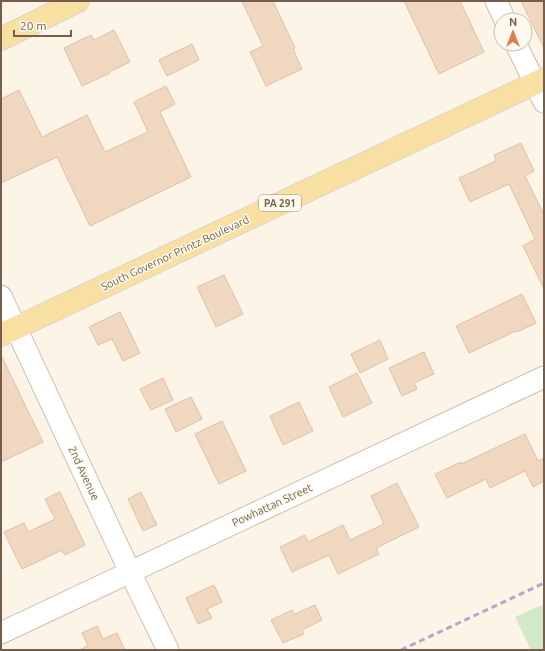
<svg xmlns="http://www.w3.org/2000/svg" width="545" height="651" font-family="Ubuntu,sans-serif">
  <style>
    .green { fill: #d1e9c6 }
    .building { fill: #f0d7bf; stroke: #e3bfa0 }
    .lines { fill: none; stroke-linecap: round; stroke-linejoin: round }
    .minor-casing { stroke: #cdbead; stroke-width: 23 }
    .primary-casing { stroke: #dbd5d0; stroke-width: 24 }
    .minor { stroke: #fff; stroke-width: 21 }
    .primary { stroke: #f8dfa2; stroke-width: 22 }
    .rail { stroke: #b9a5c6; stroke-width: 3; stroke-dasharray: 6 4; stroke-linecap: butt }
    .labels { text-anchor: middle; stroke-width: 3; stroke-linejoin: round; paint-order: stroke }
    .shield { fill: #fef9ed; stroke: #9e8c7c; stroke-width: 1 }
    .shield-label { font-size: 10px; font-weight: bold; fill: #755e4c }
    .street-label { font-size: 11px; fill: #755e4c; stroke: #fef9ed }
  </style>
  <rect width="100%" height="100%" fill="#fcf5e7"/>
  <path class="green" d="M 544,604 L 544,650 L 531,650 L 515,617 Z"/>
  <path class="building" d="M 242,1 L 273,1 L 295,48 L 293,49 L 302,69 L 266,86 L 250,52 L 263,46 Z
    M 404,1 L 460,1 L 484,52 L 439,74 Z
    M 521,1 L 544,1 L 544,48 Z
    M 114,30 L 130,62 L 109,72 L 110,73 L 82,86 L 64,48 L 91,35 L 94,40 Z
    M 192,44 L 199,60 L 167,76 L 159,60 Z
    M 166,86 L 175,104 L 160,112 L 191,177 L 90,226 L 57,157 L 1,183 L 1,99 L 19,90 L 42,137 L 87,115 L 105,152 L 148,132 L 134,102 Z
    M 521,143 L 534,171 L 525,176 L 544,215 L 544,289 L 523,246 L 535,239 L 509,184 L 470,202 L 459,178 L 496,161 L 494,155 Z
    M 224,275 L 243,314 L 216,327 L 197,287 Z
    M 522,294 L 536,323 L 517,332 L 516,331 L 469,353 L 456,326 Z
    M 120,312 L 140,353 L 123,361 L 112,339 L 98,345 L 89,327 Z
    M 380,340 L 388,359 L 360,373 L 351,354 Z
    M 424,352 L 434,374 L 414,383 L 417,389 L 402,396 L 389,368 Z
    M 1,355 L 43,442 L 1,462 Z
    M 357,373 L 372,403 L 343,417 L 329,387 Z
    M 163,378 L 173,400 L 151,410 L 140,389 Z
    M 191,397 L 202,419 L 176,432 L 165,409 Z
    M 299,402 L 313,431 L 283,445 L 270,416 Z
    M 222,421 L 246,471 L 219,484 L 195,434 Z
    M 525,434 L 538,461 L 544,458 L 544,481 L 533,487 L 525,471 L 490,488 L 486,479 L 447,498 L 435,474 L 461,462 L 461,464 Z
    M 397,483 L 419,527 L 376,548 L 379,554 L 338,574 L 329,555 L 292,572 L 280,547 L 305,535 L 308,542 L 343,525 L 350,540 L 384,524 L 371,496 Z
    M 60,492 L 85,545 L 65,555 L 62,550 L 22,569 L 4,532 L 24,523 L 28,532 L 55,519 L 45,499 Z
    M 141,492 L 157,525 L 143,531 L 128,499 Z
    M 214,585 L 222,602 L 207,609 L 212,618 L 198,624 L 186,598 Z
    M 315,605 L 322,620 L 302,630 L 304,634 L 283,643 L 271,620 L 292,610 L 295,614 Z
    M 97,626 L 103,639 L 117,633 L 125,650 L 79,650 L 88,646 L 82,633 Z"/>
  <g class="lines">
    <g class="minor-casing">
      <path id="minor" d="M 496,1 L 505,20
        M 516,44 L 544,102
        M 1,296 L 130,572 L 168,650
        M 1,633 L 544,377"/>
    </g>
    <g class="primary-casing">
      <path id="primary" d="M 1,39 L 78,1
        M 1,335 L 544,79"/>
    </g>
    <use href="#minor" class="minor"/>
    <use href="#primary" class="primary"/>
    <path class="rail" d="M 401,650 L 544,583"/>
  </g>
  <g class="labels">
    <rect class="shield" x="259" y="195" width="42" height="16" rx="3"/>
    <g class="shield-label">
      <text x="280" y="207">PA 291</text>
    </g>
    <g class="street-label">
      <text transform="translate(175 253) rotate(-25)" y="4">South Governor Printz Boulevard</text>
      <text transform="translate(84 473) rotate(65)" y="4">2nd Avenue</text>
      <text transform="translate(272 505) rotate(-25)" y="4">Powhattan Street</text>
    </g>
  </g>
  <rect width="545" height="651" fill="none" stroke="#755e4c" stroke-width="4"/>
  <g transform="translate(513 32)"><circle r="19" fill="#fef9ed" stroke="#c7bbad"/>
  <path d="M0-3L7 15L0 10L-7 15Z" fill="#e27c50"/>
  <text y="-6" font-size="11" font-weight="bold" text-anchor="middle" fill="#755e4c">N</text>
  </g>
  <path d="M14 30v6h57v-6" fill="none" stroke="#755e4c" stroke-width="2"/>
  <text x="20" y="30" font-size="12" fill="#755e4c" stroke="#fef9ed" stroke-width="3" paint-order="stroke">20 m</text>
</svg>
